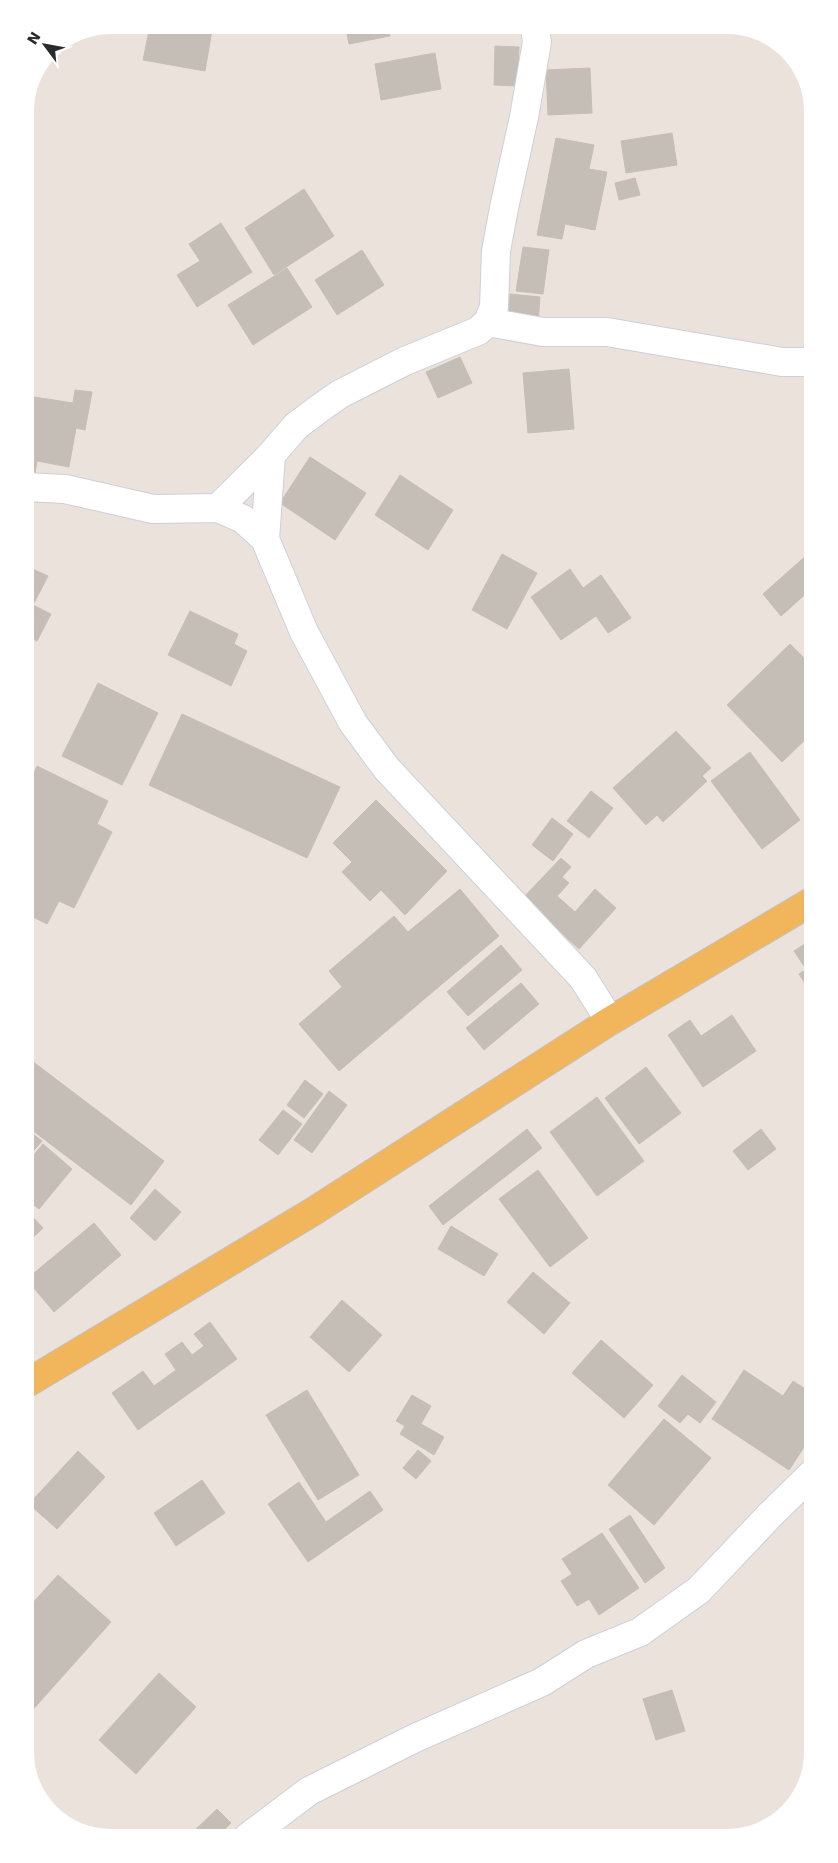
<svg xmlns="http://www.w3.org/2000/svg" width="838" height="1863" font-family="'DejaVu Sans',sans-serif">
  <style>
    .building { fill: #c4beb7; stroke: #c7beb5 }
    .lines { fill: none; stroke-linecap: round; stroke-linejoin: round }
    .street-casing { stroke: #cad0dc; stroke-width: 30 }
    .primary-casing { stroke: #c3c3c3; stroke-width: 30 }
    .street { stroke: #fff; stroke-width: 28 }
    .primary { stroke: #f1b65b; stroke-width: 28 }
  </style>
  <rect width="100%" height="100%" fill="#ece2dc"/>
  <path class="building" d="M 388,28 L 390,36 L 349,44 L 346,29 Z
    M 212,30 L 205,71 L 143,60 L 149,31 Z
    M 495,46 L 519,47 L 517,86 L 494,85 Z
    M 435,53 L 441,89 L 381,100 L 375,64 Z
    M 590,68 L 592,113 L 548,115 L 546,70 Z
    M 672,133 L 677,165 L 626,173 L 621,141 Z
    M 556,138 L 594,145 L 589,169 L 607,172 L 595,230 L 565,224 L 562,239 L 537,235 Z
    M 635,178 L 640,195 L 619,200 L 615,183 Z
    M 304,189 L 334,236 L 274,275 L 245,228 Z
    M 221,223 L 252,272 L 197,307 L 177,275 L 200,261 L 189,244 Z
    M 523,247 L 549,250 L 543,294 L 516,291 Z
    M 362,250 L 384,285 L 337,315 L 315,280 Z
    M 287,268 L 312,307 L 253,345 L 228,305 Z
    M 510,294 L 540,297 L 538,324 L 508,321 Z
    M 460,357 L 472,383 L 438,398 L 426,372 Z
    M 569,369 L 574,429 L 528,433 L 523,373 Z
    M 75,390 L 92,392 L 85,430 L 76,428 L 69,467 L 37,461 L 33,486 L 26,485 L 26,405 L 28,396 L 73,403 Z
    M 310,457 L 366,493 L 335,540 L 280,503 Z
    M 400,475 L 453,510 L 428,550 L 375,515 Z
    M 502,554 L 537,573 L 507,629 L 472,610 Z
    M 808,554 L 810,556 L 810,590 L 781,616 L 763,594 Z
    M 26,566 L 48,576 L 33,605 L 51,614 L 37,641 L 27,636 Z
    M 570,569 L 583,588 L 601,575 L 631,618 L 608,633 L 596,616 L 561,640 L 531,597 Z
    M 190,611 L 238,634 L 234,644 L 247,651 L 231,686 L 168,655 Z
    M 790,644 L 810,664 L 810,735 L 782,762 L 727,705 Z
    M 98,683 L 158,713 L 122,785 L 62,756 Z
    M 182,714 L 340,787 L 307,858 L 149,785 Z
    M 676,731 L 711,768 L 702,776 L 707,781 L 663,822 L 657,815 L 646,825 L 613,788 Z
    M 750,752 L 800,820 L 762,849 L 711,781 Z
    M 37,766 L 108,801 L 97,824 L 112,832 L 74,908 L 59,901 L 47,924 L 27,914 L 27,787 Z
    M 591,791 L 613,808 L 589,838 L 567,821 Z
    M 376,800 L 447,871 L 405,915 L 381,890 L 370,901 L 342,872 L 352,862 L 333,843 Z
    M 552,818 L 573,834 L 553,861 L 532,845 Z
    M 561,858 L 571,867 L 562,877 L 569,883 L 557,896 L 575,912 L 595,889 L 616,908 L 579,949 L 523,898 Z
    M 460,889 L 499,936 L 339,1071 L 299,1024 L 342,987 L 329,971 L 394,916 L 408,932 Z
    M 811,940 L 811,962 L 804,966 L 794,951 Z
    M 501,945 L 522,970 L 468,1016 L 447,992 Z
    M 811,966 L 811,993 L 799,974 Z
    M 521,983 L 539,1004 L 484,1050 L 466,1028 Z
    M 732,1015 L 756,1051 L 703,1087 L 668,1035 L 690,1020 L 701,1036 Z
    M 28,1058 L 164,1161 L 131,1205 L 28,1127 Z
    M 646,1067 L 681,1113 L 639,1144 L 605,1098 Z
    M 305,1080 L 323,1094 L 304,1118 L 287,1105 Z
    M 329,1091 L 347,1105 L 312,1153 L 294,1140 Z
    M 597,1097 L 644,1161 L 597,1196 L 550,1132 Z
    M 283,1110 L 302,1124 L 278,1155 L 259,1140 Z
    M 527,1129 L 542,1148 L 443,1225 L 429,1206 Z
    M 761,1129 L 776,1149 L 748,1170 L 733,1151 Z
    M 28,1130 L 42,1141 L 29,1156 L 28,1155 Z
    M 43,1144 L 72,1169 L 39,1209 L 28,1200 L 28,1162 Z
    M 538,1170 L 588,1238 L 550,1267 L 499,1199 Z
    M 155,1189 L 181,1212 L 155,1241 L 130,1218 Z
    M 28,1212 L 43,1228 L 28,1242 Z
    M 94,1223 L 121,1255 L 54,1312 L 28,1281 L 28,1278 Z
    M 451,1226 L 498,1254 L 484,1276 L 438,1249 Z
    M 533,1272 L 570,1303 L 544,1334 L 507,1302 Z
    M 342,1300 L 382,1335 L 349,1372 L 310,1337 Z
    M 210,1322 L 237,1359 L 138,1430 L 112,1393 L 143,1371 L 154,1386 L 176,1370 L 165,1354 L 182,1342 L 192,1355 L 204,1346 L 194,1334 Z
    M 601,1340 L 653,1385 L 624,1418 L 572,1373 Z
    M 744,1370 L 783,1396 L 793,1381 L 812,1393 L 812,1405 L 808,1412 L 812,1415 L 812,1435 L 789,1470 L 712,1419 Z
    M 682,1375 L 716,1402 L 700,1423 L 688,1414 L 680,1423 L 658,1406 Z
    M 307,1390 L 359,1475 L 318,1500 L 266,1415 Z
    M 412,1395 L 431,1406 L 421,1424 L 444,1437 L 434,1455 L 400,1434 L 405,1426 L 396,1421 Z
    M 664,1419 L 711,1458 L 654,1525 L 608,1485 Z
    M 418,1450 L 431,1461 L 416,1479 L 403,1468 Z
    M 78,1451 L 105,1477 L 57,1529 L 29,1504 Z
    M 202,1480 L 225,1513 L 176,1546 L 154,1513 Z
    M 299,1482 L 326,1522 L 370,1491 L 383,1510 L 308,1562 L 268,1504 Z
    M 630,1515 L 665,1568 L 645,1583 L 609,1529 Z
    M 602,1533 L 639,1588 L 599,1615 L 589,1599 L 577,1606 L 561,1581 L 572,1574 L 562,1559 Z
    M 58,1575 L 111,1622 L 29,1714 L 29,1607 Z
    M 159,1673 L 196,1707 L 136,1774 L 99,1740 Z
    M 672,1690 L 685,1731 L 656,1740 L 643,1699 Z
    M 217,1809 L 231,1823 L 217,1837 L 198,1837 L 193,1832 Z"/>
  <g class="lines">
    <g class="street-casing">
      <path id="street" d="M 488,322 L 543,332 L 607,332 L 782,362 L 809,362
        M 26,487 L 65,489 L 153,509 L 218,508 L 243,519 L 265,539 L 304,632 L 353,723 L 387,769 L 583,978 L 610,1021
        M 218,508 L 271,455 L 296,426 L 320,408 L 340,394 L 405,361 L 478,331 L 488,322 L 494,307 L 496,251 L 504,208 L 524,117 L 537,42 L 535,27
        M 265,539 L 271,455
        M 248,1837 L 309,1791 L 413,1739 L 542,1682 L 586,1654 L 640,1632 L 699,1590 L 771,1514 L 812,1474"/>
    </g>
    <g class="primary-casing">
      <path id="primary" d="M 29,1382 L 314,1211 L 610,1021 L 811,902"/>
    </g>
    <use href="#street" class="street"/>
    <use href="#primary" class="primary"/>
  </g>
  <path d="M0 0H838V1863H0ZM111 34H727A77 77 0 0 1 804 111V1752A77 77 0 0 1 727 1829H111A77 77 0 0 1 34 1752V111A77 77 0 0 1 111 34Z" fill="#fff" fill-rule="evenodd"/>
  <g transform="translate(45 45) rotate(302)" stroke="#ffffff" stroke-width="4" paint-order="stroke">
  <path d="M0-4L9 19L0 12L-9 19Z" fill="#2a2a2a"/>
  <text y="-8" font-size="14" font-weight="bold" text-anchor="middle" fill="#2a2a2a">N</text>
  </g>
</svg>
